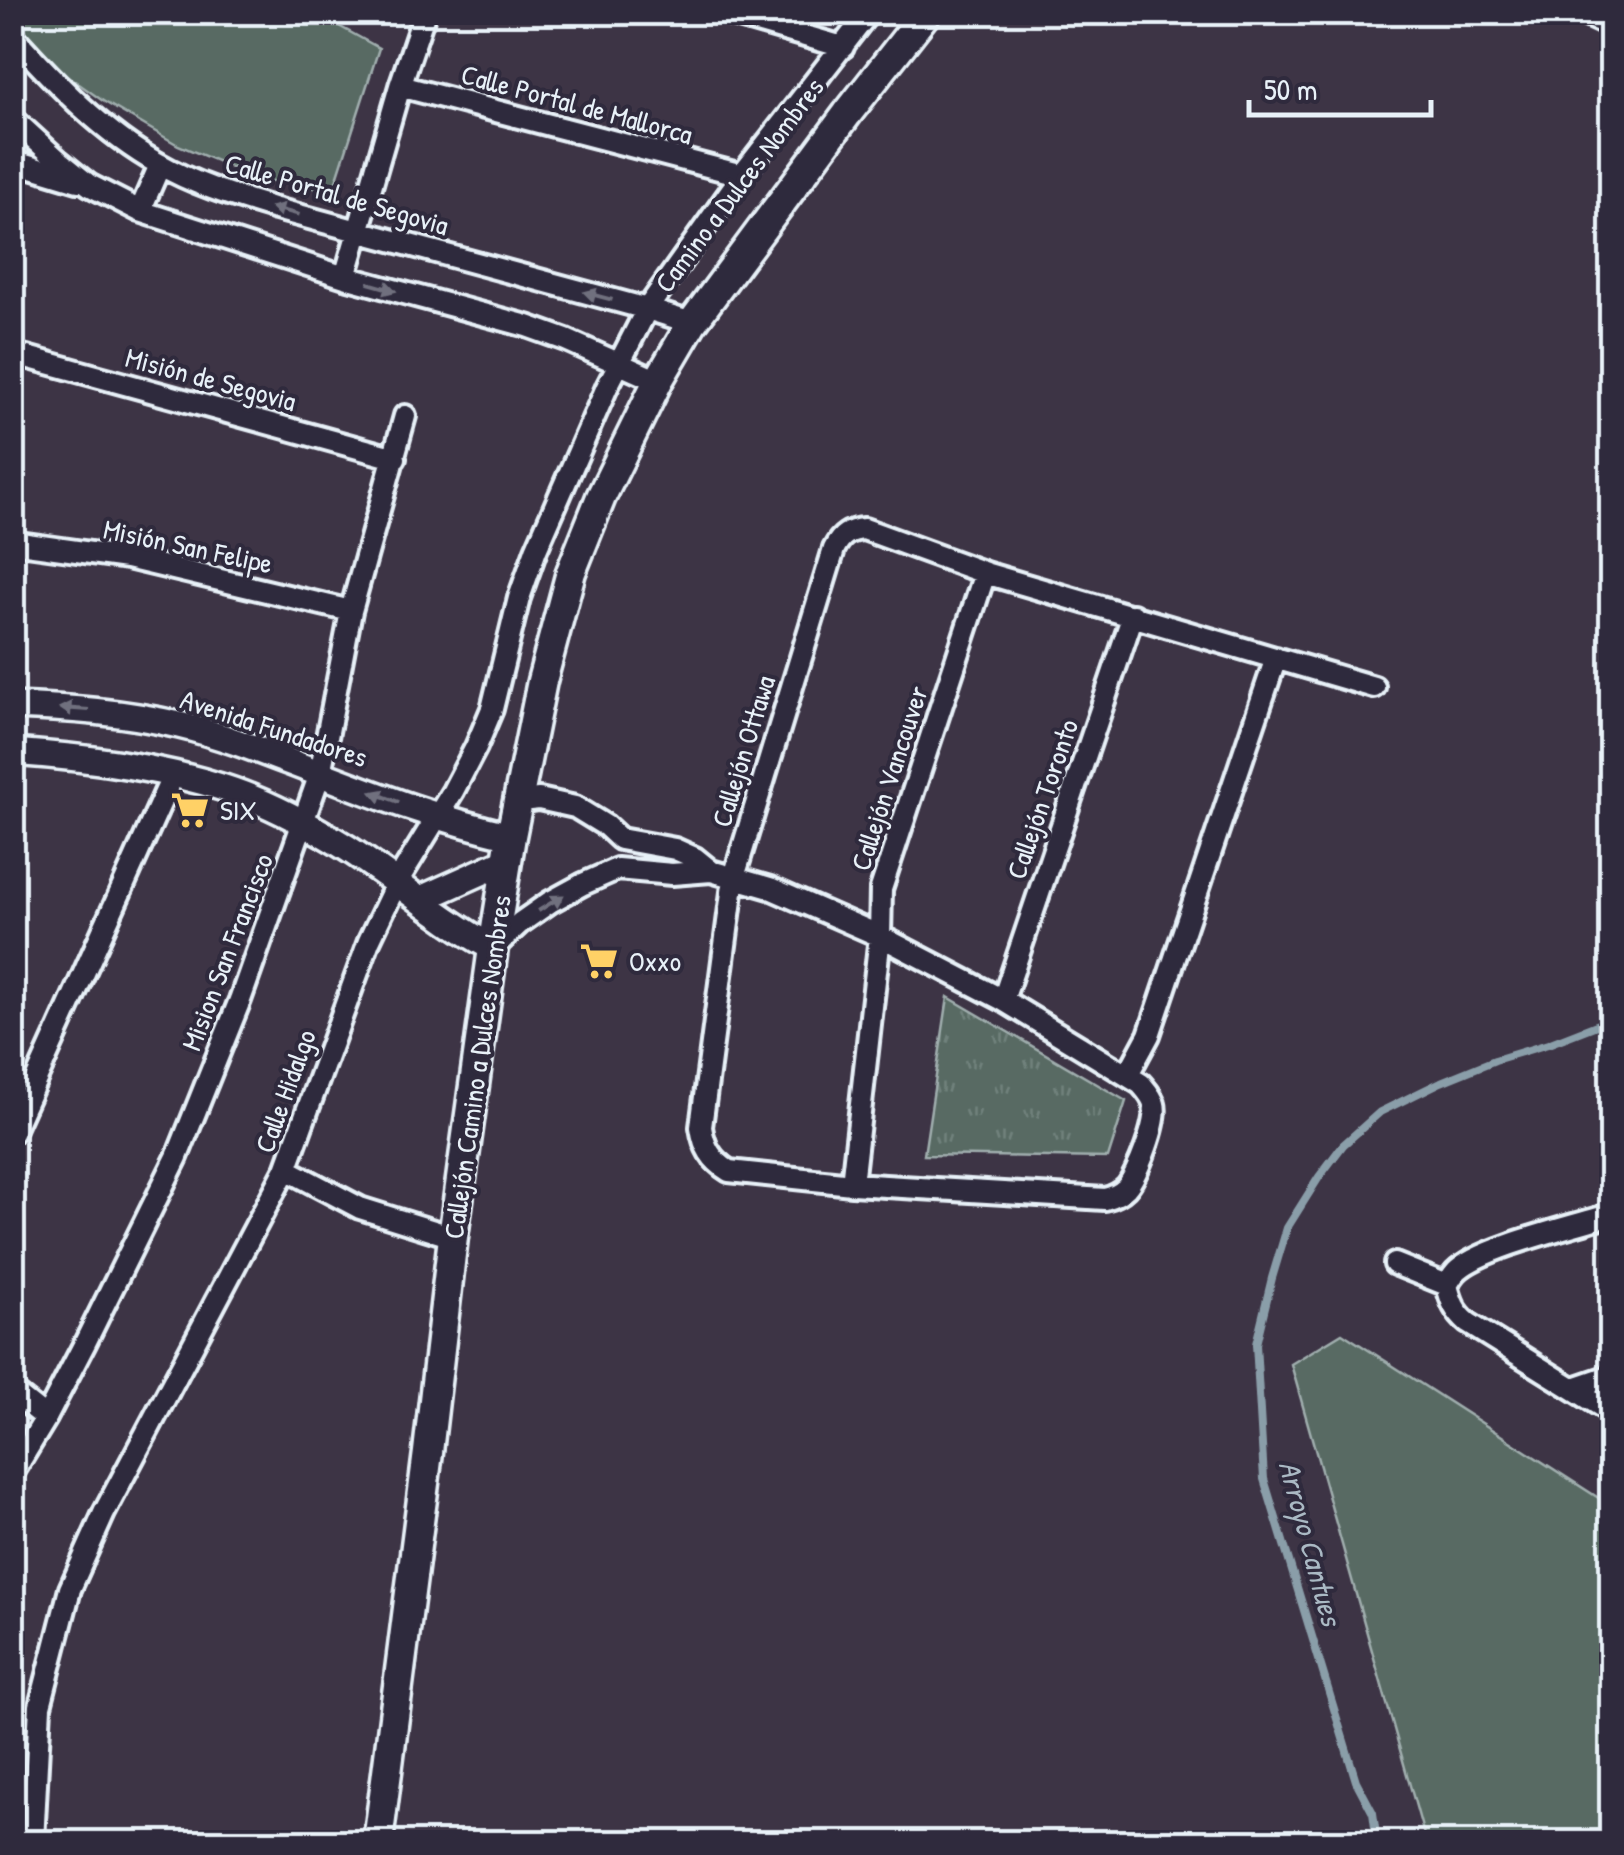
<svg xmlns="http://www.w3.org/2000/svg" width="1624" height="1855" font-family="'Patrick Hand',sans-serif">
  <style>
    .grass { fill: #586b64; stroke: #a0aeae; stroke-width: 2.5 }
    .park { fill: url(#park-tufts); stroke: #a0aeae; stroke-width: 2.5 }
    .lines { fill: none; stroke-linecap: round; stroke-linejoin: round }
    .stream { stroke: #8a9ea9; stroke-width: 8 }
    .minor-casing { stroke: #e8f1f8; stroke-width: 28 }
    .tertiary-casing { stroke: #e8f1f8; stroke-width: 32 }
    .secondary-casing { stroke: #e8f1f8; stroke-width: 35 }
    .minor { stroke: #2f2a3d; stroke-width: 20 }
    .tertiary { stroke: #2f2a3d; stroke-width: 25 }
    .secondary { stroke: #2f2a3d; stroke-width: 28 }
    .oneway { fill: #70707e }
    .labels { text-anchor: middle; stroke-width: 8; stroke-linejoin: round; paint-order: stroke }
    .street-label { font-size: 28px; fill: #e8f1f8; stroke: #2f2a3d }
    .poi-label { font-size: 28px; fill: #e8f1f8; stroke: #2f2a3d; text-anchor: start }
    .water-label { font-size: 30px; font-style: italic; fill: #aab9c4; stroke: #2f2a3d }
  </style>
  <defs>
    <pattern id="park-tufts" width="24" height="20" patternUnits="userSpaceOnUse" patternTransform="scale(2.5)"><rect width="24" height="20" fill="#586b64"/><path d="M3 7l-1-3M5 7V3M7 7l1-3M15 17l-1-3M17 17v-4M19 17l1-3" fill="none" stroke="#70817b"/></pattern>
  </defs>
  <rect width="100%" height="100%" fill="#3d3445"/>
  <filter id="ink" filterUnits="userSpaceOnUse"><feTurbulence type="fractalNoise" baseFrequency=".01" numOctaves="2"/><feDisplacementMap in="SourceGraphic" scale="20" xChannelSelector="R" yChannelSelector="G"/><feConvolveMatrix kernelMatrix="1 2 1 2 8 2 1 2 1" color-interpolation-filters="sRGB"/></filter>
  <g filter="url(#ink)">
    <path class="grass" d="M 13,12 L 315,13 L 379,48 L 333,191 L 260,179 L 178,145 L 103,101 L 48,62 L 13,16 Z
      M 1342,1333 L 1611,1506 L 1611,1842 L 1426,1842 L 1291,1364 Z"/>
    <path class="park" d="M 948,997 L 1126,1101 L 1108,1158 L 924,1155 Z"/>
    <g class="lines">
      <path class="stream" d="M 1377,1842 L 1373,1813 L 1356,1781 L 1264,1479 L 1256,1344 L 1272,1278 L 1287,1228 L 1319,1177 L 1343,1145 L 1380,1112 L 1441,1082 L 1495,1060 L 1548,1044 L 1612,1019"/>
      <g class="minor-casing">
        <path id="minor" d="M 722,12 L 843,47
          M 1580,12 L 1612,27
          M 12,35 C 55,83 103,133 159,164 C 195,185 237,197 276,209 L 647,309 L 692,323
          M 400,86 L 742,175
          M 12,118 L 59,161 L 89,185 L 140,211 L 345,277 L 527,326 L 566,340 L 658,381
          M 12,161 L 78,181
          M 140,211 L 160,165
          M 345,277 L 400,86 L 425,12
          M 12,353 L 395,458
          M 12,542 L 127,558 L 351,611
          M 520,801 L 539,799 L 575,807 L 606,826 L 620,839 L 675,849 L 695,858 L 711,871
          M 493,948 L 520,923 L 550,902 L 583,884 L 617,869 L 672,874 L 711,871 L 770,888 L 880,936 L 1003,1000 L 1141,1084 C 1146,1090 1152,1096 1154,1104 C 1159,1120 1137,1176 1126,1188 C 1120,1194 1113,1197 1105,1199 L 852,1184 L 729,1171 C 711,1160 704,1147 701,1127 L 734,877 L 834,549 C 841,535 849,530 864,529 L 985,573 L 1374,687
          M 1003,1000 L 1133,615
          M 1128,1074 L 1149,1035 L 1276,658
          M 12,1133 L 173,775
          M 286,1169 L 360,1208 L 453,1237
          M 852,1184 L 880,936 L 881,889 L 985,573
          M 1612,1214 C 1577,1225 1478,1248 1456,1272 C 1453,1275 1449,1282 1447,1285 C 1451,1302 1455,1312 1468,1323 L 1612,1413
          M 1395,1264 L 1447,1285
          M 1574,1388 L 1612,1375
          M 12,1391 L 46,1418
          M 12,1474 L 46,1418 L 85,1343 L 177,1157 L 240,1000 L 320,774 L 351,611 L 405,416
          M 33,1842 L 40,1706 L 70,1589 L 104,1513 L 286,1169 L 369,941 L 397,882 L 453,791 L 476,747 L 492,709 L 519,598 L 536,550 L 607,387 L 647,309 L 742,175 L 869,12"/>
      </g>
      <g class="tertiary-casing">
        <path id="tertiary" d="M 12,706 C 69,708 124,712 179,725 C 226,736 271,755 316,772 C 380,797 445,821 511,836
          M 12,752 C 83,757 156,766 224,788 C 268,802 308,824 347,848 C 397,880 441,920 493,948
          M 421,899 L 508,860"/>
      </g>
      <g class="secondary-casing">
        <path id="secondary" d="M 378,1842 L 428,1452 L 453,1237 L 493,948 L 511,836 L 542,681 L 571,572 L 601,497 L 658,381 L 692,323 L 847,114 L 927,12"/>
      </g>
      <use href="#minor" class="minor"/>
      <use href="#tertiary" class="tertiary"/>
      <use href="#secondary" class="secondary"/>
    </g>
    <defs><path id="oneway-solid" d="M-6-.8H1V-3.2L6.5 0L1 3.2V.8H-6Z" transform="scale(2.5)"/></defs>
    <g class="oneway">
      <use href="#oneway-solid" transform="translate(285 211) rotate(-165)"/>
      <use href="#oneway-solid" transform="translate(382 287) rotate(16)"/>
      <use href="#oneway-solid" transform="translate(598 296) rotate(-165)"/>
      <use href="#oneway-solid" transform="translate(74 709) rotate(-176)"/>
      <use href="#oneway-solid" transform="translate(385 797) rotate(-160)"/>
      <use href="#oneway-solid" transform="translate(551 903) rotate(-32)"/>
    </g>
  </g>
  <defs>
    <g id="supermarket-bare" transform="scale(3)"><path d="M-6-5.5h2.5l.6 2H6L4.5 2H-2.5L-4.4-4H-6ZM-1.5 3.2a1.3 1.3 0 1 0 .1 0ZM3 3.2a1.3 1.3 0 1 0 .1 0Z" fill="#ffd166" stroke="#2f2a3d" stroke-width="2.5" paint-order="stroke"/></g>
  </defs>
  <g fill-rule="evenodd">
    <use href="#supermarket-bare" x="190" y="810"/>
    <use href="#supermarket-bare" x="599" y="961"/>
  </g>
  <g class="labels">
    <g class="street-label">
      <text transform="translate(577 104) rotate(15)" y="10">Calle Portal de Mallorca</text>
      <text transform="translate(739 185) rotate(-53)" y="10">Camino a Dulces Nombres</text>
      <text transform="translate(337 194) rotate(16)" y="10">Calle Portal de Segovia</text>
      <text transform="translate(211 379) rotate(15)" y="10">Misión de Segovia</text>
      <text transform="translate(188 546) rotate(12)" y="10">Misión San Felipe</text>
      <text transform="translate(274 728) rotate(18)" y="10">Avenida Fundadores</text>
      <text transform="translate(743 751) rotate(-73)" y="10">Callejón Ottawa</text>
      <text transform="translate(889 778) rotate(-72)" y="10">Callejón Vancouver</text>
      <text transform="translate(1042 799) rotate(-71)" y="10">Callejón Toronto</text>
      <text transform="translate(227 952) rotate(-69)" y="10">Mision San Francisco</text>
      <text transform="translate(477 1067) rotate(-82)" y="10">Callejón Camino a Dulces Nombres</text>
      <text transform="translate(285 1091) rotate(-70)" y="10">Calle Hidalgo</text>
    </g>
    <g class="poi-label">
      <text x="220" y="820">SIX</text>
      <text x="629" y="971">Oxxo</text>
    </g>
    <g class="water-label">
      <text transform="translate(1310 1543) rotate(75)" y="10">Arroyo Cantues</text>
    </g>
  </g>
  <rect width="1624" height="1855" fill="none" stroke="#2f2a3d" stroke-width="50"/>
  <rect x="25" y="25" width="1574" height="1805" fill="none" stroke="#e8f1f8" stroke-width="4" filter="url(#ink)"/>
  <path d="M1249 100v15h182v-15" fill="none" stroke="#e8f1f8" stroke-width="5"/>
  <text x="1264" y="100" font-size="30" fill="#e8f1f8" stroke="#2f2a3d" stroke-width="8" paint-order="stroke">50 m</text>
</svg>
